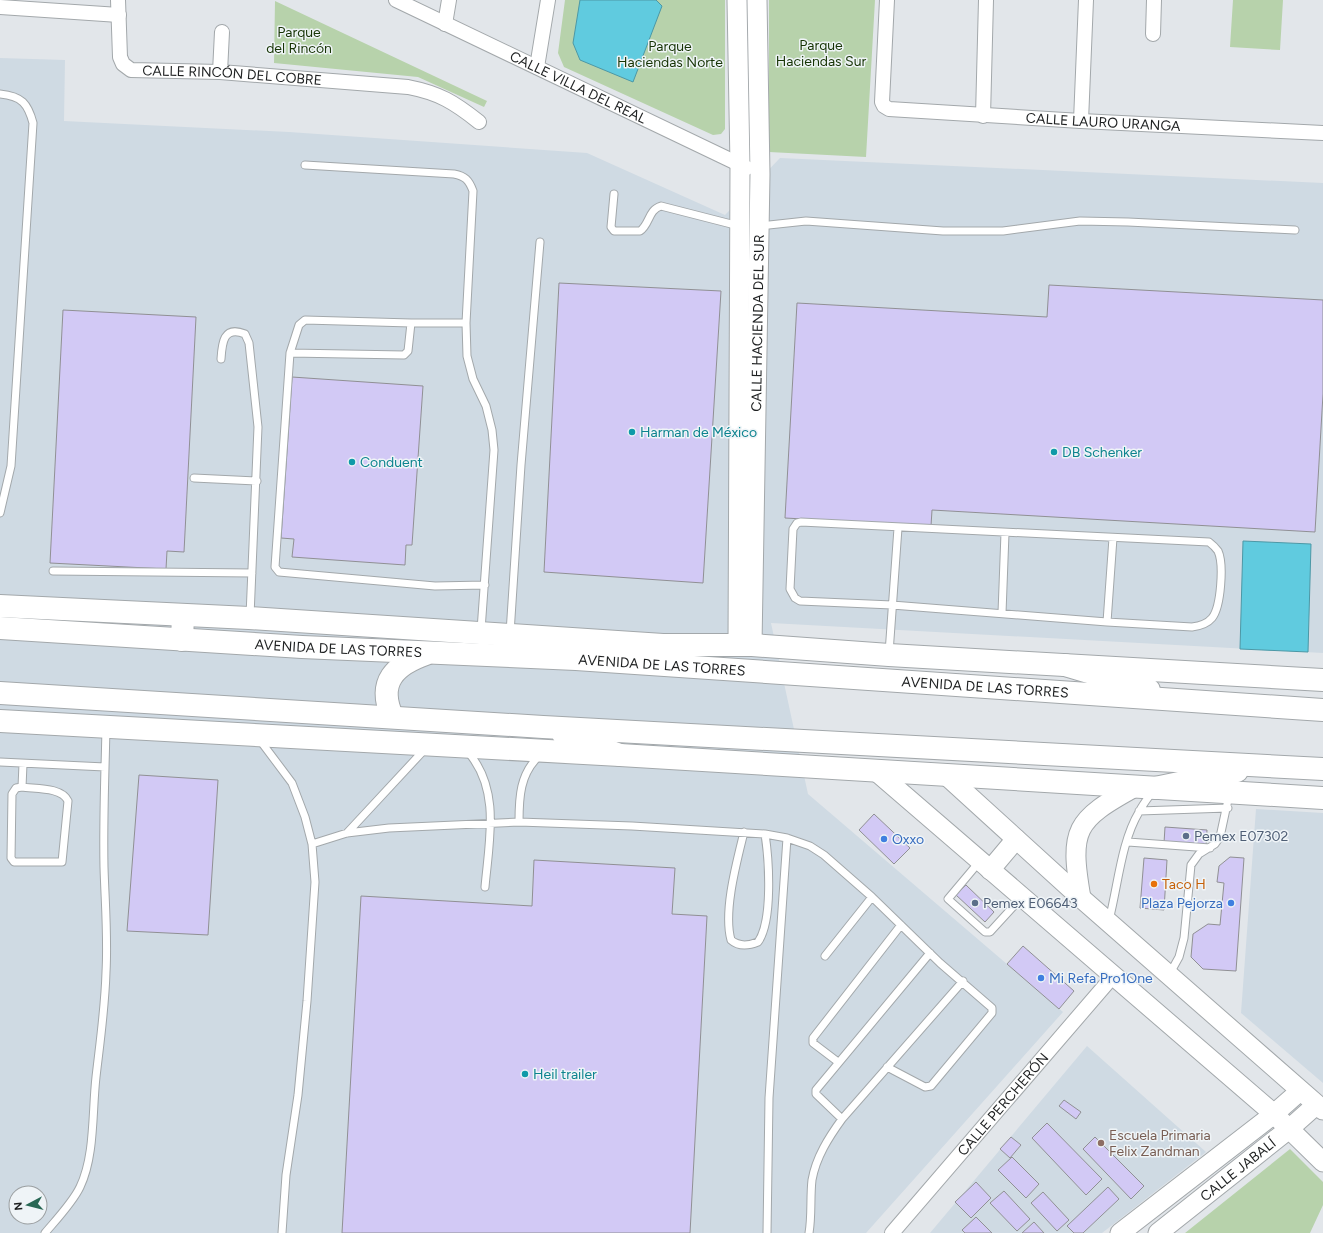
<svg xmlns="http://www.w3.org/2000/svg" width="1323" height="1233" font-family="Figtree,sans-serif">
  <style>
    .built { fill: #cfdae3; fill-rule: evenodd }
    .green { fill: #b7d2ab }
    .water { fill: #60cbdf; stroke: #4c98a6 }
    .building { fill: #d2c9f5; stroke: #909094 }
    .lines { fill: none; stroke-linecap: round; stroke-linejoin: round }
    .lane-casing { stroke: #a3a8ab; stroke-width: 9 }
    .street-casing { stroke: #a3a8ab; stroke-width: 16 }
    .secondary-casing { stroke: #a3a8ab; stroke-width: 21 }
    .primary-casing { stroke: #a3a8ab; stroke-width: 24 }
    .highway-casing { stroke: #a3a8ab; stroke-width: 24 }
    .lane { stroke: #fff; stroke-width: 7 }
    .street { stroke: #fff; stroke-width: 14 }
    .secondary { stroke: #fff; stroke-width: 19 }
    .primary { stroke: #fff; stroke-width: 22 }
    .highway { stroke: #fff; stroke-width: 22 }
    .culture-dot { fill: #0f9aa8; stroke: #eff4f7; stroke-width: 1.5 }
    .service-dot { fill: #5c6f8a; stroke: #eff4f7; stroke-width: 1.5 }
    .shop-dot { fill: #3f7fe0; stroke: #eff4f7; stroke-width: 1.5 }
    .food-dot { fill: #e8710a; stroke: #eff4f7; stroke-width: 1.5 }
    .education-dot { fill: #8d6e63; stroke: #eff4f7; stroke-width: 1.5 }
    .labels { text-anchor: middle; stroke-width: 3; stroke-linejoin: round; paint-order: stroke }
    .park-label { font-size: 14px; fill: #173405; stroke: #eff4f7 }
    .street-label { font-size: 14px; fill: #1e2021; stroke: #eff4f7 }
    .culture-label { font-size: 14px; fill: #0d838f; stroke: #eff4f7; text-anchor: start }
    .service-label { font-size: 14px; fill: #4e5e75; stroke: #eff4f7; text-anchor: start }
    .shop-label { font-size: 14px; fill: #366cbe; stroke: #eff4f7; text-anchor: start }
    .food-label { font-size: 14px; fill: #c56008; stroke: #eff4f7; text-anchor: start }
    .education-label { font-size: 14px; fill: #785e54; stroke: #eff4f7; text-anchor: start }
  </style>
  <rect width="100%" height="100%" fill="#e2e6ea"/>
  <path class="built" d="M 0,58 L 65,60 L 64,121 L 289,132 L 587,153 L 725,215 L 780,158 L 1323,183 L 1323,653 L 771,623 L 808,794 L 1063,1012 L 866,1233 L 0,1233 ZM 16,1193 L 40,1193 L 40,1217 L 16,1217 Z
    M 1256,809 L 1323,813 L 1323,1083 L 1241,1013 Z
    M 1087,1046 L 1206,1152 L 1102,1233 L 930,1233 Z"/>
  <path class="green" d="M 565,0 L 725,0 L 725,129 L 721,134 L 713,135 L 564,67 L 558,53 Z
    M 769,0 L 875,0 L 866,157 L 769,152 Z
    M 1233,0 L 1283,0 L 1280,50 L 1230,47 Z
    M 275,1 L 487,101 L 484,107 L 418,77 L 274,63 Z
    M 1290,1149 L 1323,1182 L 1323,1205 L 1310,1233 L 1185,1233 Z"/>
  <path class="water" d="M 580,0 L 656,0 L 662,6 L 633,82 L 580,60 L 573,43 Z
    M 1243,541 L 1311,544 L 1308,652 L 1240,649 Z"/>
  <path class="building" d="M 559,283 L 721,291 L 703,583 L 544,572 Z
    M 1049,285 L 1323,300 L 1323,394 L 1315,532 L 932,510 L 931,526 L 785,518 L 797,303 L 1047,317 Z
    M 63,310 L 196,317 L 184,552 L 167,551 L 166,569 L 50,563 Z
    M 292,377 L 423,386 L 412,545 L 406,545 L 405,565 L 292,557 L 294,539 L 281,538 Z
    M 139,775 L 218,780 L 208,935 L 127,931 Z
    M 874,814 L 910,848 L 894,864 L 859,830 Z
    M 1165,827 L 1207,830 L 1206,846 L 1164,843 Z
    M 1230,857 L 1244,858 L 1236,971 L 1203,969 L 1191,957 L 1193,934 L 1208,924 L 1220,925 L 1224,883 L 1217,882 L 1219,866 Z
    M 1144,858 L 1167,860 L 1164,910 L 1140,908 Z
    M 534,860 L 675,868 L 672,914 L 707,916 L 690,1233 L 342,1233 L 361,896 L 532,906 Z
    M 966,885 L 994,912 L 985,922 L 956,895 Z
    M 1023,946 L 1074,991 L 1059,1009 L 1007,964 Z
    M 1064,1100 L 1081,1112 L 1076,1119 L 1059,1106 Z
    M 1047,1123 L 1102,1179 L 1086,1195 L 1032,1138 Z
    M 1011,1137 L 1021,1145 L 1010,1158 L 1000,1149 Z
    M 1095,1137 L 1144,1186 L 1131,1199 L 1083,1149 Z
    M 1012,1157 L 1039,1184 L 1026,1198 L 998,1170 Z
    M 976,1182 L 991,1198 L 971,1218 L 955,1202 Z
    M 1108,1187 L 1119,1199 L 1083,1233 L 1074,1233 L 1067,1226 Z
    M 1004,1191 L 1030,1219 L 1017,1231 L 990,1203 Z
    M 1043,1192 L 1069,1220 L 1057,1231 L 1031,1203 Z
    M 976,1217 L 992,1233 L 965,1233 L 962,1230 Z
    M 1034,1222 L 1044,1233 L 1022,1233 Z"/>
  <g class="lines">
    <g class="lane-casing">
      <path id="lane" d="M 0,94 C 22,96 28,104 33,123 L 11,466 L 0,513
        M 305,165 L 454,174 C 465,176 469,180 473,191 L 466,323 L 467,356 L 473,379 L 486,406 L 492,430 L 494,450 L 481,630
        M 614,194 L 611,227 L 614,231 L 640,231 C 650,224 648,210 661,206 L 739,226
        M 759,226 L 806,221 L 943,231 L 1003,231 L 1080,221 L 1128,222 L 1295,230
        M 411,323 L 466,323
        M 290,353 L 404,355 L 408,351 L 411,323 L 305,320 L 299,325 L 290,353 L 275,567 L 279,572 L 435,586 L 485,585
        M 221,359 C 222,344 223,325 245,334 L 249,343 L 258,427 L 250,616
        M 194,478 L 257,481
        M 801,522 L 1209,542 C 1213,545 1215,547 1218,551 C 1224,564 1221,607 1212,618 C 1207,624 1200,626 1192,627 L 1107,622 L 892,605 L 800,601 L 795,598 L 790,589 L 793,529 L 797,523 Z
        M 53,571 L 252,573
        M 1002,613 L 1005,533
        M 1107,622 L 1113,538
        M 510,633 L 521,465 L 540,242
        M 889,653 L 898,528
        M 259,739 L 292,783 L 305,817 L 312,844
        M 468,752 C 501,790 489,841 485,887
        M 0,762 L 105,767
        M 22,787 C 35,789 62,787 68,801 L 62,862 L 14,862 L 11,858 L 12,794 L 16,788 Z
        M 22,787 L 23,764
        M 1139,811 L 1228,808
        M 519,822 C 519,797 520,774 539,756
        M 744,832 C 737,861 723,911 731,940 C 739,947 748,946 758,942 C 773,921 769,860 765,834
        M 347,833 L 426,748
        M 1128,842 L 1210,848
        M 980,861 L 948,899 L 985,932 L 990,932 L 1022,897
        M 1109,920 C 1118,886 1121,842 1139,812 C 1143,804 1148,798 1153,791
        M 825,956 L 872,897
        M 1169,975 L 1179,957 L 1184,938 L 1191,865 L 1199,854 L 1215,844 L 1220,837 L 1229,795
        M 838,1062 L 813,1043 L 813,1038 L 901,925
        M 842,1119 L 816,1094 L 816,1090 L 930,953
        M 45,1233 C 56,1220 73,1202 80,1187 C 95,1156 92,1112 96,1077 C 100,1042 105,1008 106,972 C 108,937 105,902 104,867 C 103,821 105,774 106,728
        M 282,1233 L 286,1175 L 298,1095 L 307,1001 L 315,882 L 312,844 L 347,833 L 389,828 L 519,822 L 632,826 L 765,834 L 787,838 L 810,846 L 824,855 L 872,897 L 940,963 L 992,1008 L 992,1013 L 931,1086 L 925,1087 L 887,1067
        M 767,1233 L 769,1098 L 787,838
        M 809,1233 C 812,1216 810,1197 812,1180 C 816,1157 829,1137 842,1119 L 963,981"/>
    </g>
    <g class="street-casing">
      <g id="street">
        <path id="s1" d="M 118,0 L 120,57 L 123,64 L 131,70 L 220,72 L 408,87 C 439,93 454,102 479,122"/>
        <path id="s2" d="M 396,0 L 747,168"/>
        <path id="s3" d="M 887,0 L 882,102 L 884,106 L 889,109 L 1081,121 L 1323,133"/>
        <path d="M 0,7 L 119,15"/>
        <path d="M 445,24 L 449,0"/>
        <path d="M 1153,34 L 1154,0"/>
        <path d="M 537,67 L 548,0"/>
        <path d="M 220,72 L 222,32"/>
        <path d="M 983,116 L 986,0"/>
        <path d="M 1081,121 L 1086,0"/>
        <path id="s4" d="M 892,1233 L 1114,975"/>
      </g>
    </g>
    <g class="secondary-casing">
      <g id="secondary">
        <path d="M 737,0 L 740,165 L 738,645"/>
        <path id="s5" d="M 752,645 L 760,174 L 757,0"/>
        <path d="M 877,772 L 1274,1114 L 1323,1162"/>
        <path d="M 948,777 L 1081,898 L 1323,1110"/>
        <path d="M 990,870 L 1016,839"/>
        <path d="M 1081,898 C 1069,829 1075,820 1135,787"/>
        <path d="M 1120,1233 L 1274,1114 L 1300,1091"/>
        <path id="s6" d="M 1158,1233 L 1289,1129 L 1316,1105"/>
      </g>
    </g>
    <g class="primary-casing">
      <path id="primary" d="M 0,606 L 249,618 L 663,645 L 752,645 L 889,655 L 1323,680
        M 0,721 L 620,755 L 1323,798"/>
    </g>
    <g class="highway-casing">
      <g id="highway">
        <path id="s7" d="M 0,628 L 302,647 L 576,659 L 1323,710"/>
        <path d="M 182,640 L 183,616"/>
        <path d="M 611,654 L 663,645"/>
        <path d="M 1065,665 L 1149,690"/>
        <path d="M 0,693 L 543,727 L 1323,769"/>
        <path d="M 392,716 C 377,682 395,665 426,654"/>
        <path d="M 563,734 L 620,755"/>
        <path d="M 1155,788 L 1237,771"/>
      </g>
    </g>
    <use href="#lane" class="lane"/>
    <use href="#street" class="street"/>
    <use href="#secondary" class="secondary"/>
    <use href="#primary" class="primary"/>
    <use href="#highway" class="highway"/>
  </g>
  <g class="culture-dot">
    <circle cx="632" cy="432" r="4"/>
    <circle cx="1054" cy="452" r="4"/>
    <circle cx="352" cy="462" r="4"/>
    <circle cx="525" cy="1074" r="4"/>
  </g>
  <g class="service-dot">
    <circle cx="1186" cy="836" r="4"/>
    <circle cx="975" cy="903" r="4"/>
  </g>
  <g class="shop-dot">
    <circle cx="884" cy="839" r="4"/>
    <circle cx="1231" cy="903" r="4"/>
    <circle cx="1041" cy="978" r="4"/>
  </g>
  <circle class="food-dot" cx="1154" cy="884" r="4"/>
  <circle class="education-dot" cx="1101" cy="1143" r="4"/>
  <g class="labels">
    <g class="park-label">
      <text x="299" y="37">Parque<tspan x="299" dy="16">del Rincón</tspan></text>
      <text x="821" y="50">Parque<tspan x="821" dy="16">Haciendas Sur</tspan></text>
      <text x="670" y="51">Parque<tspan x="670" dy="16">Haciendas Norte</tspan></text>
    </g>
    <g class="street-label">
      <text dy="5" stroke="none"><textPath href="#s1" startOffset="176">CALLE RINCÓN DEL COBRE</textPath></text>
      <text dy="5" stroke="none"><textPath href="#s2" startOffset="202">CALLE VILLA DEL REAL</textPath></text>
      <text dy="5" stroke="none"><textPath href="#s3" startOffset="327">CALLE LAURO URANGA</textPath></text>
      <text dy="5" stroke="none"><textPath href="#s5" startOffset="322">CALLE HACIENDA DEL SUR</textPath></text>
      <text dy="5" stroke="none"><textPath href="#s7" startOffset="339">AVENIDA DE LAS TORRES</textPath></text>
      <text dy="5" stroke="none"><textPath href="#s7" startOffset="663">AVENIDA DE LAS TORRES</textPath></text>
      <text dy="5" stroke="none"><textPath href="#s7" startOffset="987">AVENIDA DE LAS TORRES</textPath></text>
      <text dy="5" stroke="none"><textPath href="#s4" startOffset="170">CALLE PERCHERÓN</textPath></text>
      <text dy="5" stroke="none"><textPath href="#s6" startOffset="102">CALLE JABALÍ</textPath></text>
    </g>
    <g class="culture-label">
      <text x="640" y="437">Harman de México</text>
      <text x="1062" y="457">DB Schenker</text>
      <text x="360" y="467">Conduent</text>
      <text x="533" y="1079">Heil trailer</text>
    </g>
    <g class="service-label">
      <text x="1194" y="841">Pemex E07302</text>
      <text x="983" y="908">Pemex E06643</text>
    </g>
    <g class="shop-label">
      <text x="892" y="844">Oxxo</text>
      <text x="1223" y="908" text-anchor="end">Plaza Pejorza</text>
      <text x="1049" y="983">Mi Refa Pro1One</text>
    </g>
    <g class="food-label">
      <text x="1162" y="889">Taco H</text>
    </g>
    <g class="education-label">
      <text x="1109" y="1140">Escuela Primaria<tspan x="1109" dy="16">Felix Zandman</tspan></text>
    </g>
  </g>
  <g transform="translate(28 1205) rotate(263)"><circle r="19" fill="#eff4f7" stroke="#9b9fa1"/>
  <path d="M0-3L7 15L0 10L-7 15Z" fill="#286754"/>
  <text y="-6" font-size="11" font-weight="bold" text-anchor="middle" fill="#1e2021">N</text>
  </g>
</svg>
